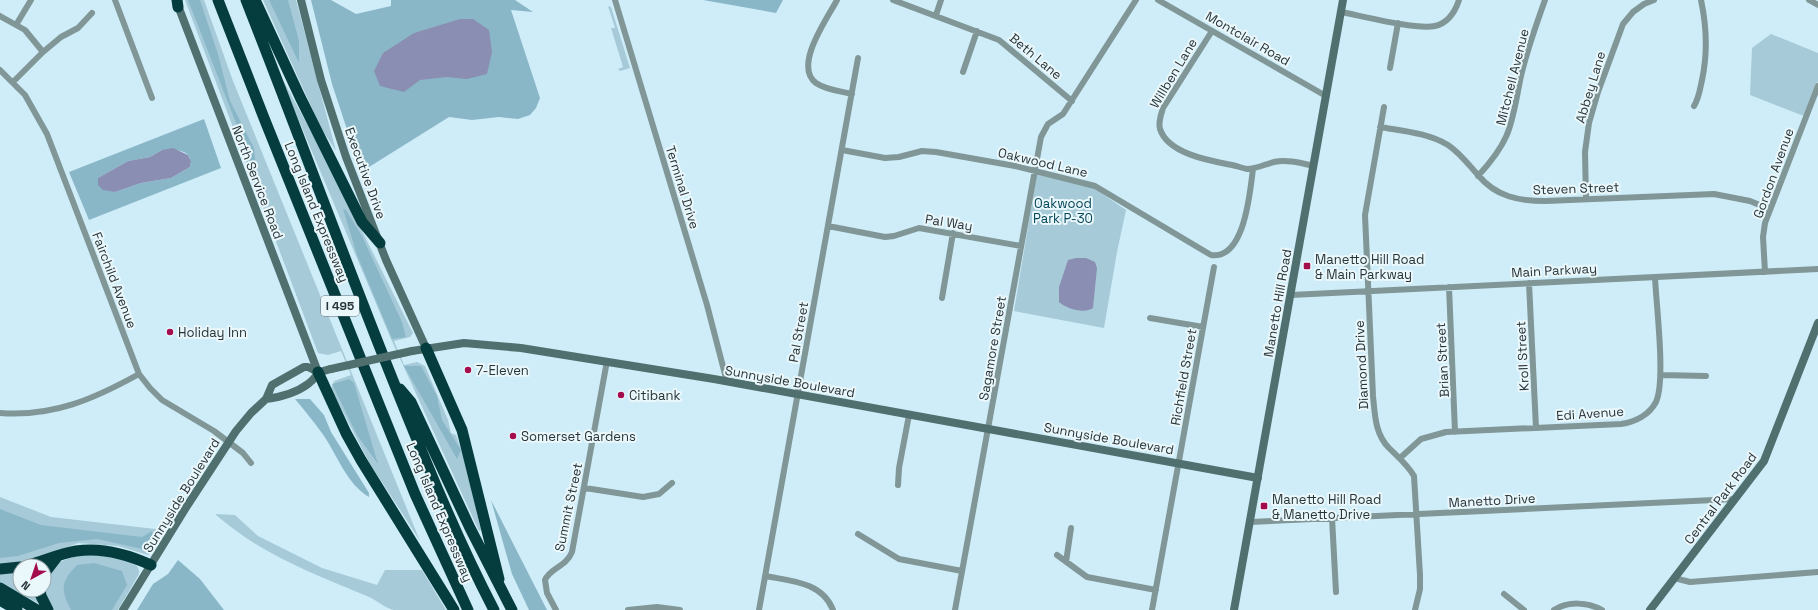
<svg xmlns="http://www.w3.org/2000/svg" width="1818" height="610" font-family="'Space Grotesk',sans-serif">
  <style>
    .green { fill: #a6cad8 }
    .forest { fill: #8ab7c8; fill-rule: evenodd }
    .water { fill: #8a8eb2 }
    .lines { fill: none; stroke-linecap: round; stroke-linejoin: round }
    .street { stroke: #819696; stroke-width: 6 }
    .secondary { stroke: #50706f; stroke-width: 8 }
    .highway { stroke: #053d3e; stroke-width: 11 }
    .secondary-bridge { stroke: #50706f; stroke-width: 8 }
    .poi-dot { fill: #a30d4e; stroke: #eaf7fb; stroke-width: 1.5 }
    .labels { text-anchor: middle; stroke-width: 4; stroke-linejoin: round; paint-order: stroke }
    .shield { fill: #eaf7fb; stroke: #626e73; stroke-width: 1 }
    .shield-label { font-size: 12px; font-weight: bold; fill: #283439 }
    .street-label { font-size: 13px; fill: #283439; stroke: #eaf7fb }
    .park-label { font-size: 13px; fill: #044659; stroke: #eaf7fb }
    .poi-label { font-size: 13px; fill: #283439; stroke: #eaf7fb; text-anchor: start }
  </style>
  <rect width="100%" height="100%" fill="#ceedf9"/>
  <path class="green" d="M 185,0 L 204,0 L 233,81 L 420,541 L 369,462 L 331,389 L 334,381 L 351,375 L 341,351 L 328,355 L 318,353 Z
    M 263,0 L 296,0 L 336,151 L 321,128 Z
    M 608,6 L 611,7 L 630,68 L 620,71 L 618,69 L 623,67 L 611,28 L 615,28 Z
    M 1771,34 L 1818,53 L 1818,81 L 1804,116 L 1750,95 L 1752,48 Z
    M 278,71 L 324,155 L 413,333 L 410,337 L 394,341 L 404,365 L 417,362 L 425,366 L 448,420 L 451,433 L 456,435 L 465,461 L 481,530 L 479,531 L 391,339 Z
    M 1037,173 L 1094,188 L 1126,210 L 1117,252 L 1104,328 L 1014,311 Z
    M 0,497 L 51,517 L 164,530 L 152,553 L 148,555 L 118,546 L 78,543 L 17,566 L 0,567 L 0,558 L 3,558 L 0,556 Z
    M 215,514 L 235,515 L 258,536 L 322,568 L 377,585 L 385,570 L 422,570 L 446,610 C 429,610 410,610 394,610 C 386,609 375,599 367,596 C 310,572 262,555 215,514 Z
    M 82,555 C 95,555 142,554 139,574 L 118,610 L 51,610 C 38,574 43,564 82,555 Z
    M 20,570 L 20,590 L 36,590 L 38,603 L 0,584 L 0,572 Z"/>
  <path class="forest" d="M 188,0 L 200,0 L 218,54 L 230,101 L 254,148 L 257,177 Z
    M 269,0 L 288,0 L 299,41 L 299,63 Z
    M 311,0 L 331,0 L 356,14 L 391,6 L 391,0 L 515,0 L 533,12 L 511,10 L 540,98 L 536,108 L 530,115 L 518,119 L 499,117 L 472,120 L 449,117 L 361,172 L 332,84 Z
    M 703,0 L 783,0 L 776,13 Z
    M 204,119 L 221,168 L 89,220 L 69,172 ZM 162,150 C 175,150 194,148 190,167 L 171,178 L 141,183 L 115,192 L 98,178 L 128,161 L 150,157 Z
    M 343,209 L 346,210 L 362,236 L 402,322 L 406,337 L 392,339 L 357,255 Z
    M 404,366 L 421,366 L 437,396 L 442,420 L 461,450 L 457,459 Z
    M 349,379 L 354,383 L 378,464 L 357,435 L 332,384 Z
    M 295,399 L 310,399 L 324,415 L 331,432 L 369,493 L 369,497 C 347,484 338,457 324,436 C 315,423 305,411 295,399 Z
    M 491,500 L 547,610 L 529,610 L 512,574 Z
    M 0,509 L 41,525 L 142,537 L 152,531 L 154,538 L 147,550 L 97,539 L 59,543 L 18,556 L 0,558 Z
    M 178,560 L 200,579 L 224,610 L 137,610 L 153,584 L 168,574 Z
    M 94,563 L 122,571 L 127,585 L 112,610 L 71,610 C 60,588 61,582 77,565 Z"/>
  <path class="water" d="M 460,19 L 473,19 L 489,30 L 492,52 L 487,74 L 467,79 L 446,77 L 420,80 L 404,92 L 380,86 L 374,71 L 383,53 L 414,33 Z
    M 173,148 L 188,155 L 191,161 L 190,167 L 171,178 L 141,183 L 115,192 L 103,190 L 98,185 L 98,178 L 128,161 L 150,157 L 162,150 Z
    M 1076,258 L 1086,258 L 1095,262 L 1097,268 L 1093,308 C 1084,314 1067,309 1059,302 L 1059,287 L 1068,260 Z"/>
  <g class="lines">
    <path class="street" d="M 115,0 L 152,98
      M 615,0 L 707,305 L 727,382
      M 837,0 C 827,19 793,66 816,83 C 826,90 840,91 852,94
      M 893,0 L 999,40 L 1072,101
      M 1158,0 L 1326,96
      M 1809,0 L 1818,5
      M 1341,12 C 1362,16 1416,30 1435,26 C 1448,23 1455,12 1459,0
      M 936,15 L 941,0
      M 0,16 L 25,30 L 43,52
      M 16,25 L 31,0
      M 1212,31 L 1163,108 C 1161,115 1158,122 1160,129 C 1168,154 1211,161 1232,165 C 1237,166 1242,168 1247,169 C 1257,169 1265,164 1274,162 C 1286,159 1301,163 1314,166
      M 1390,68 L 1398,23
      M 0,70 L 25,95 L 47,134 L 139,374 L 150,388 L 162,400 L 214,431 L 243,453 L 251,463
      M 963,72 L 977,31
      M 13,82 L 43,52 L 61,37 L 78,28 L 92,13
      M 1694,106 C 1699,98 1700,89 1702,80 C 1708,52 1707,28 1701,0
      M 1384,107 L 1365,215 L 1373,396 C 1375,415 1375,434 1389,448 C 1398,457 1407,464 1414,476 L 1420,575 L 1420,589 L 1415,610
      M 1380,127 C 1403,131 1428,133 1448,145 C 1460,153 1468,164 1478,175 C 1496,197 1519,201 1546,201 L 1714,194 L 1750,201 L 1769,209
      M 842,150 L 885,158 L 899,157 L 922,151 L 936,152 L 1015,166 L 1095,186 L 1211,255 C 1245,260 1250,191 1253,169
      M 1478,176 C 1513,138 1511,124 1521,76 C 1527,50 1536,25 1545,0
      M 1586,199 L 1585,152 L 1589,123 L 1598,92 L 1623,24 L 1633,12 L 1644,4 L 1654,0
      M 828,226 L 885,237 L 894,236 L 919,228 L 1021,246
      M 1765,272 L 1763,237 L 1765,223 L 1818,86
      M 1529,283 L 1536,428
      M 1449,287 L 1455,432
      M 1291,295 L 1818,269
      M 942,298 L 953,233
      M 1150,318 L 1203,327
      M 1661,375 L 1706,376
      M 0,413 C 53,417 94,399 139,374
      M 1400,458 L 1421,439 L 1446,432 L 1621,424 C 1635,422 1649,415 1656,402 C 1666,380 1656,304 1655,277
      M 898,485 L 899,468 L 909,415
      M 585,488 L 643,497 L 659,494 L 672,483
      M 1332,518 L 1336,592
      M 1250,522 L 1735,499
      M 858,534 L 899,559 L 962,571
      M 1057,555 L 1087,577 L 1156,590
      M 1066,562 L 1071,528
      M 765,576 C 791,581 822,582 833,610
      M 1674,578 L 1690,582 L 1818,572
      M 1504,594 L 1524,610
      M 556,610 L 547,593 L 545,580 C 550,568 566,567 572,552 L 607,361
      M 628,610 L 657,607 L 680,610
      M 759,610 L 858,58
      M 955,610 L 1041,137 L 1048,124 L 1063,114 L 1136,0
      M 1152,610 L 1214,267
      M 1554,610 C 1568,601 1588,602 1602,610"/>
    <path class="secondary" d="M 301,0 L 321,80 L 346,157 L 386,260 L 426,348
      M 177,3 L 318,372
      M 412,351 L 464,343 L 521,348 L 714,379 L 1258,478
      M 266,399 C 281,397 296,393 308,384 C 320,375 313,373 331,369
      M 123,610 L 187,506 L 236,431 L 251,413 L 266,399 L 272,385 L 304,367 L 308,367 L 318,372
      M 1234,610 L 1343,0
      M 1650,610 L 1764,461 L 1818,323"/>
    <path class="highway" d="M 177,0 L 178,7
      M 218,0 L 264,118 L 415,494 L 468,610
      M 246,0 C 296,127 343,256 394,383 C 425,460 456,537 494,610
      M 255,0 L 300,97 L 362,222 L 380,243
      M 426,348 L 462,430 L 499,579
      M 318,372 L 346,433 L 361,460 L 454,610
      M 400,389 L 411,402 L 470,528 L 512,610
      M 25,566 C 42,562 58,554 76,551 C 102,547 127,554 151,565
      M 0,569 L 20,567
      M 44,574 L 57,557
      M 0,588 L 37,610
      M 40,590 L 41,596 L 48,610
      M 0,600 L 17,610"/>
    <path class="secondary-bridge" d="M 331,369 L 412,351"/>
  </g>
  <g class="poi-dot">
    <rect x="1303" y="262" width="8" height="8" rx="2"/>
    <circle cx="170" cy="332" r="4"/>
    <circle cx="468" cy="370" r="4"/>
    <circle cx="621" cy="395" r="4"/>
    <circle cx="513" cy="436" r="4"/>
    <rect x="1260" y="502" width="8" height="8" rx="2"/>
  </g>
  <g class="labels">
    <rect class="shield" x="321" y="296" width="38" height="20" rx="3"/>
    <g class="shield-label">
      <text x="340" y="310">I 495</text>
    </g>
    <g class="street-label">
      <text transform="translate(1248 38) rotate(30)" y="5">Montclair Road</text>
      <text transform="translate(1036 56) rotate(40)" y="5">Beth Lane</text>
      <text transform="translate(1173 73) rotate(-59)" y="5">Willben Lane</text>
      <text transform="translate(1512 77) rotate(-76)" y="5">Mitchell Avenue</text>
      <text transform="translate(1590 87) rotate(-73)" y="5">Abbey Lane</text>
      <text transform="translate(1043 162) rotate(13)" y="5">Oakwood Lane</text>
      <text transform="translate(366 173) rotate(70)" y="5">Executive Drive</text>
      <text transform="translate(1773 173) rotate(-70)" y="5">Gordon Avenue</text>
      <text transform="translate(258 182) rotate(69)" y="5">North Service Road</text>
      <text transform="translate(683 187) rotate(73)" y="5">Terminal Drive</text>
      <text transform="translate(1576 188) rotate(-2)" y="5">Steven Street</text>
      <text transform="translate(317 212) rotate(68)" y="5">Long Island Expressway</text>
      <text transform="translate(949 222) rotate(9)" y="5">Pal Way</text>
      <text transform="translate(1554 270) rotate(-3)" y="5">Main Parkway</text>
      <text transform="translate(115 280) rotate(69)" y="5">Fairchild Avenue</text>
      <text transform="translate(1277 303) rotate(-80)" y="5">Manetto Hill Road</text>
      <text transform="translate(798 332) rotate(-80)" y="5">Pal Street</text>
      <text transform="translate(992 348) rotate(-80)" y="5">Sagamore Street</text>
      <text transform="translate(1522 356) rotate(-93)" y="5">Kroll Street</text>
      <text transform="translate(1442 360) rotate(-93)" y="5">Brian Street</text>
      <text transform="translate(1361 365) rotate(-93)" y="5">Diamond Drive</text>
      <text transform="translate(1183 377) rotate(-80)" y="5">Richfield Street</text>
      <text transform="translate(790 381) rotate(10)" y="5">Sunnyside Boulevard</text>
      <text transform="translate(1590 413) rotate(-4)" y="5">Edi Avenue</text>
      <text transform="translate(1109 438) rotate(10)" y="5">Sunnyside Boulevard</text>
      <text transform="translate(181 495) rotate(-58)" y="5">Sunnyside Boulevard</text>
      <text transform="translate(1720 498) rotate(-53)" y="5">Central Park Road</text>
      <text transform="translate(1492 500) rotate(-3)" y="5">Manetto Drive</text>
      <text transform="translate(568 507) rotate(-78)" y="5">Summit Street</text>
      <text transform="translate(440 512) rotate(67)" y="5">Long Island Expressway</text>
    </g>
    <g class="park-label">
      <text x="1063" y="208">Oakwood<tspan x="1063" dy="15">Park P-30</tspan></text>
    </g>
    <g class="poi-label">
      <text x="1315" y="264">Manetto Hill Road<tspan x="1315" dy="15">&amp; Main Parkway</tspan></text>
      <text x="178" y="337">Holiday Inn</text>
      <text x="476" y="375">7-Eleven</text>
      <text x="629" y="400">Citibank</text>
      <text x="521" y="441">Somerset Gardens</text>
      <text x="1272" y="504">Manetto Hill Road<tspan x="1272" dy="15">&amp; Manetto Drive</tspan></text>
    </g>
  </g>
  <g transform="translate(32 578) rotate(220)"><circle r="19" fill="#eaf7fb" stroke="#9ca9ad"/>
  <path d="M0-3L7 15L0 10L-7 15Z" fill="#a30d4e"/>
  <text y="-6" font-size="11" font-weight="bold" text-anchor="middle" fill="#283439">N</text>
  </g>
</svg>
